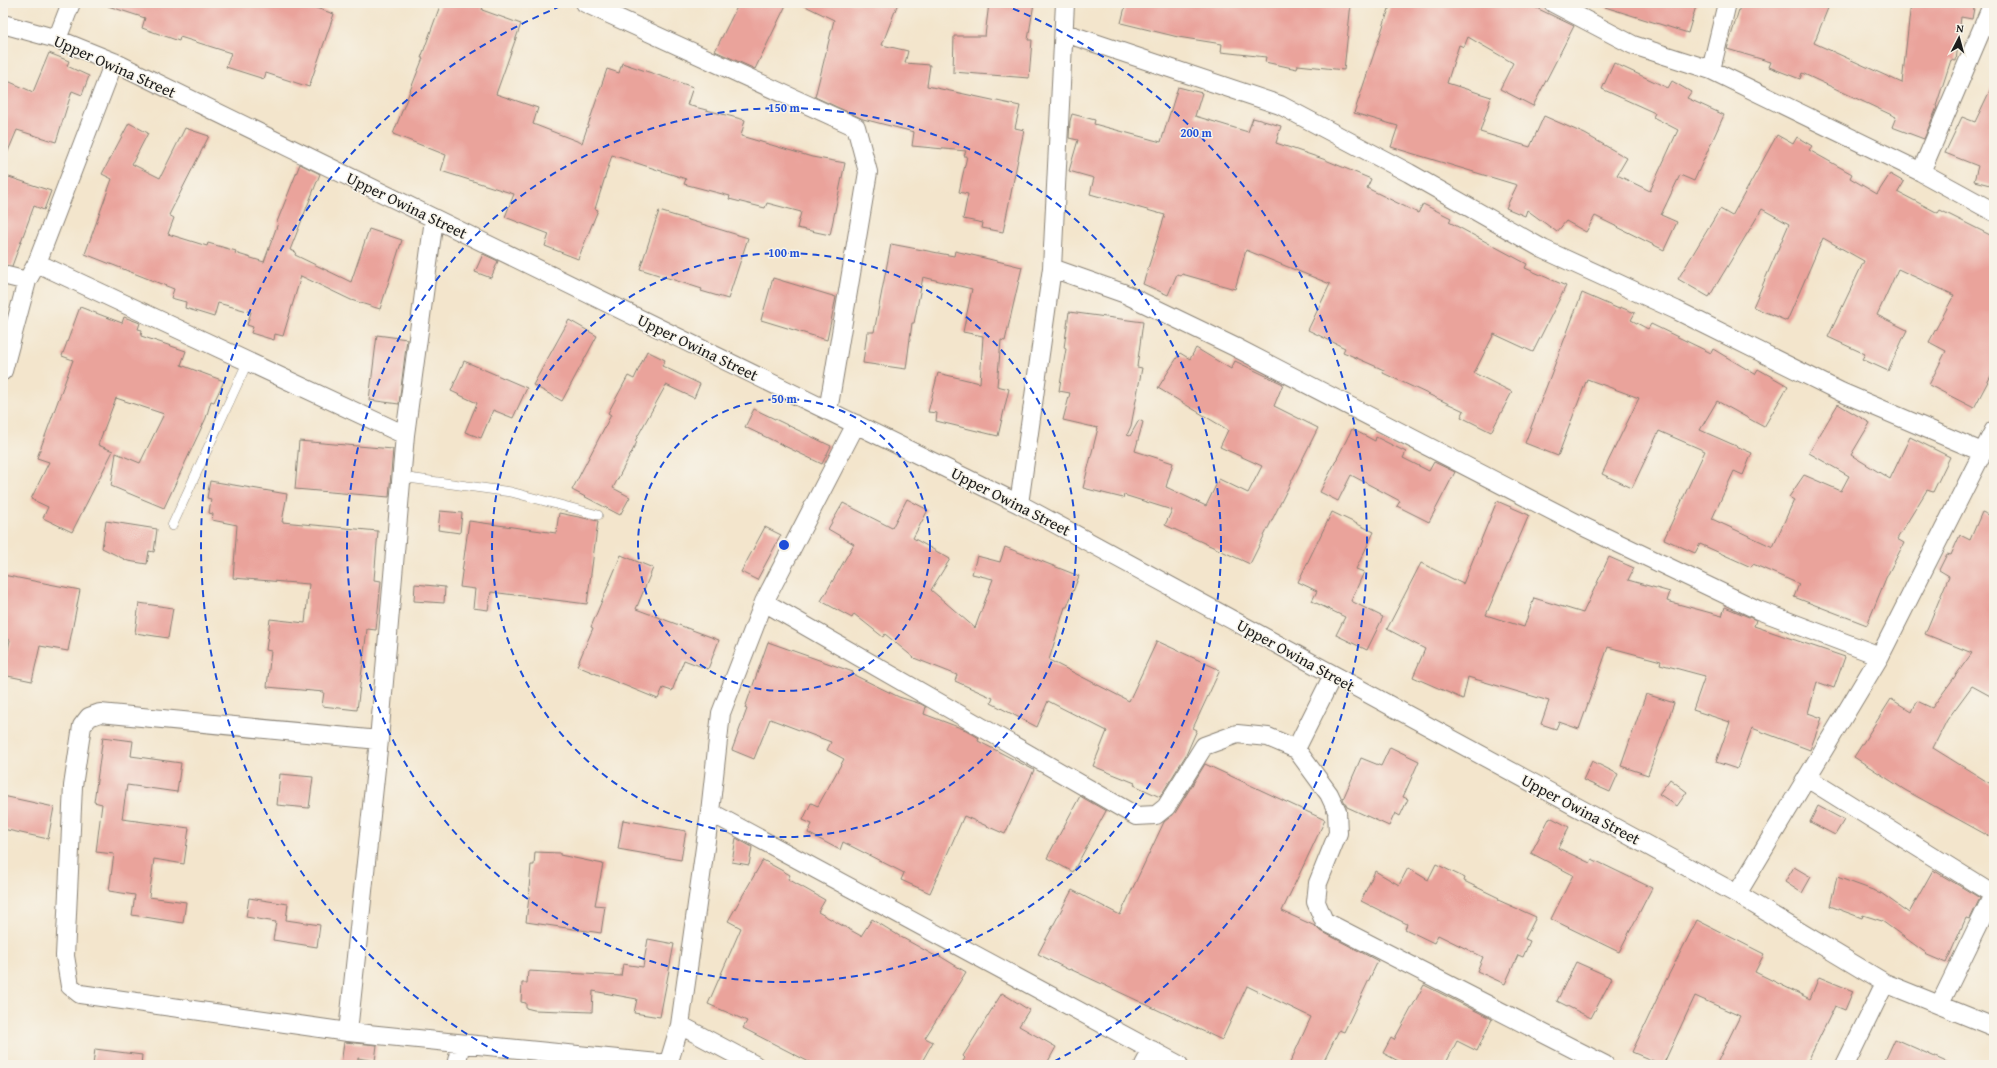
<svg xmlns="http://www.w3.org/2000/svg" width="1997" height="1068" font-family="'Gentium Book Plus',serif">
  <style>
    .building { fill: #eaa39b }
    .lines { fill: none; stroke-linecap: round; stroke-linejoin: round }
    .lane-casing { stroke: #888074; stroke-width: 10 }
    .street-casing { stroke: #888074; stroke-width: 20 }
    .lane { stroke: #fff; stroke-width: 9 }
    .street { stroke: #fff; stroke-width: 18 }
    .ring { fill: none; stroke: #1d4ed8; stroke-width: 2; stroke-dasharray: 7 5 }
    .labels { text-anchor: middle; stroke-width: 3; stroke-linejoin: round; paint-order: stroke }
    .street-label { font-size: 16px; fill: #1c1c1c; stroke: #f7f3e8 }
    .centre { fill: #1d4ed8; stroke: #f7f3e8; stroke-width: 2 }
    .ring-label { font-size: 12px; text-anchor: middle; font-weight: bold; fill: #1d4ed8; stroke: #f7f3e8; stroke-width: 3; stroke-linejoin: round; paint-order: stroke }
  </style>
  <rect width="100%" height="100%" fill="#f7f3e8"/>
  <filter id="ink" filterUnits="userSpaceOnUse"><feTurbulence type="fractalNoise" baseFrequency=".025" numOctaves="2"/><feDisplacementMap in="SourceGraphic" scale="8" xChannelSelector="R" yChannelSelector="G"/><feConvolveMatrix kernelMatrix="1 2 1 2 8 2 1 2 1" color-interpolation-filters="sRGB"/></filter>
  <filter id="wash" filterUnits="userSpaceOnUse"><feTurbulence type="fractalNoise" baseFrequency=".012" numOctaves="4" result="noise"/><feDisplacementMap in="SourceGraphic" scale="16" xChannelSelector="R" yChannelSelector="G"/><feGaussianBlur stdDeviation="0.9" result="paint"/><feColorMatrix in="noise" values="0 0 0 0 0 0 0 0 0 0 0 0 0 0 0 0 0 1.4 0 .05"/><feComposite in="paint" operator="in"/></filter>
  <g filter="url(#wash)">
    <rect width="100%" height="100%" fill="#f3e5cc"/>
    <g id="blocks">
      <path class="building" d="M 109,3 L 301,3 L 334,14 L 309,87 L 266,73 L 264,79 L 226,67 L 231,53 L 180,37 L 179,41 L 142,28 L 145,18 L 108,6 Z
        M 441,3 L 484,3 L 482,10 L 521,24 L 496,94 L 538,108 L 533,124 L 582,143 L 607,69 L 619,73 L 622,63 L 693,87 L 687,105 L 745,120 L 741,136 L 812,157 L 845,163 L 830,235 L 797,228 L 801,212 L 767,203 L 765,208 L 729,199 L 730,196 L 684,184 L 686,179 L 612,155 L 595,209 L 598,210 L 578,259 L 545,246 L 549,234 L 505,217 L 514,194 L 441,171 L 446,155 L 393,134 L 423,58 L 421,58 Z
        M 739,3 L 787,3 L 755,69 L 715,51 Z
        M 799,3 L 898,3 L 882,45 L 908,51 L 905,63 L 930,65 L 927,86 L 1020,106 L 1015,128 L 1024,130 L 1003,232 L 982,228 L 983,223 L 963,219 L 968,194 L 959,192 L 967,156 L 964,156 L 966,151 L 912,146 L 914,132 L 863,119 L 815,97 L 834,20 Z
        M 989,3 L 1034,3 L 1028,40 L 1032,40 L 1029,78 L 953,72 L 954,36 L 985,36 Z
        M 1126,3 L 1351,3 L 1344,70 L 1298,65 L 1297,69 L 1265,62 L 1266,57 L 1221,52 L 1222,44 L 1178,37 L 1121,23 Z
        M 1391,3 L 1526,3 L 1574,26 L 1533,106 L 1500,89 L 1513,63 L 1468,37 L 1464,47 L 1459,45 L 1447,83 L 1491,97 L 1480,132 L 1530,147 L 1544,116 L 1585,134 L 1627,158 L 1617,175 L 1650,191 L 1678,130 L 1653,117 L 1655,113 L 1602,89 L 1614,63 L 1668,88 L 1672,81 L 1691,92 L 1687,98 L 1724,115 L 1694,181 L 1680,175 L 1661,215 L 1677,222 L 1664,250 L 1595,216 L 1586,232 L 1566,221 L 1557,232 L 1527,210 L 1525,216 L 1506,208 L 1517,185 L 1391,147 L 1398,126 L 1354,113 Z
        M 1605,3 L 1697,3 L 1688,33 L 1605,7 Z
        M 1741,3 L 1830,3 L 1814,43 L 1902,83 L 1911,3 L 1975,3 L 1972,19 L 1961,17 L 1956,61 L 1951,60 L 1936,106 L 1937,107 L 1924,139 L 1892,127 L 1896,117 L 1802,73 L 1800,79 L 1769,67 L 1771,62 L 1727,49 Z
        M 49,53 L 69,61 L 67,66 L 89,76 L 82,95 L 72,91 L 56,142 L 17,130 L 3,163 L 3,79 L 33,92 Z
        M 1994,82 L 1994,186 L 1974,181 L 1978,166 L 1945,153 L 1962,117 L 1975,122 Z
        M 1178,87 L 1202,93 L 1195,116 L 1248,132 L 1253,118 L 1281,126 L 1276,143 L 1323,159 L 1371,179 L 1367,188 L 1418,213 L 1423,204 L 1451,218 L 1449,222 L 1527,264 L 1525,268 L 1566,286 L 1533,352 L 1494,334 L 1474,373 L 1512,392 L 1491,432 L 1461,417 L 1464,411 L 1383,373 L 1384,370 L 1343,352 L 1345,348 L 1308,330 L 1330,284 L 1246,250 L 1235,289 L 1182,274 L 1181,276 L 1177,274 L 1168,295 L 1143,284 L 1165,215 L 1090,194 L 1094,178 L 1069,171 L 1078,140 L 1069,138 L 1070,121 L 1072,114 L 1095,120 L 1094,124 L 1161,142 Z
        M 129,123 L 148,133 L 132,164 L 160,178 L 185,128 L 209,136 L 169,215 L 174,218 L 168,234 L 207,246 L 208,243 L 236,251 L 235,253 L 264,262 L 278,223 L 277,222 L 300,164 L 320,174 L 290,250 L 296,252 L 295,255 L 351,282 L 369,229 L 402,240 L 380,309 L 351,300 L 301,276 L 283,336 L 275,334 L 274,340 L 251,333 L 253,327 L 247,325 L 251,312 L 218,303 L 214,317 L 185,308 L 186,302 L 171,298 L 174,289 L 85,254 L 112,179 L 102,174 Z
        M 1777,135 L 1793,144 L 1797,137 L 1812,146 L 1809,150 L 1852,174 L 1850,178 L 1877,194 L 1890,174 L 1904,182 L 1898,192 L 1938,213 L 1940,210 L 1994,237 L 1994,370 L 1974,408 L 1929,385 L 1946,351 L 1929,342 L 1954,295 L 1898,269 L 1877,315 L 1907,330 L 1888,371 L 1862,359 L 1865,354 L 1828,337 L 1864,261 L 1823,238 L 1787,321 L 1753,307 L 1789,224 L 1762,209 L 1709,297 L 1678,279 L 1720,209 L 1732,216 Z
        M 3,175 L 51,191 L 44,210 L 34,206 L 12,266 L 3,265 Z
        M 659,211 L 748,238 L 728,299 L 701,291 L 702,289 L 640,269 Z
        M 891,244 L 954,256 L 955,251 L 1022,267 L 1005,341 L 1001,340 L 997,386 L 1009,389 L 998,436 L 936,421 L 937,413 L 928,412 L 938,373 L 980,383 L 983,336 L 963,332 L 972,289 L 923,277 L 914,323 L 912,323 L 906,369 L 863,363 L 867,332 L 874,332 Z
        M 483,254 L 498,261 L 491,278 L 475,272 Z
        M 773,278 L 836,297 L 827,340 L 761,320 Z
        M 1582,293 L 1619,309 L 1620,307 L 1635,313 L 1631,320 L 1648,329 L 1651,324 L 1711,353 L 1713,349 L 1755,374 L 1758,369 L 1788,386 L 1764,427 L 1717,401 L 1700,430 L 1752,453 L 1743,475 L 1734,471 L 1712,519 L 1773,547 L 1794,500 L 1789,497 L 1804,475 L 1841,491 L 1849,476 L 1809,453 L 1838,404 L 1870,423 L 1851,455 L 1890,479 L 1910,437 L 1950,457 L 1933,492 L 1927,490 L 1897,539 L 1904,543 L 1886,578 L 1867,625 L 1794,597 L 1799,584 L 1753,564 L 1751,567 L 1700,544 L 1695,553 L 1664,539 L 1705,451 L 1659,431 L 1632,488 L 1602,474 L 1639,398 L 1587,379 L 1558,456 L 1525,443 Z
        M 80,307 L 122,323 L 124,317 L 140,323 L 138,329 L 142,330 L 141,336 L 186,351 L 181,365 L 224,381 L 214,402 L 211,401 L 206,418 L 164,508 L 111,486 L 116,453 L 140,463 L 164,414 L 116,398 L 98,445 L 113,451 L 72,532 L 43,518 L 48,507 L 31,499 L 49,462 L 37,458 L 73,360 L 62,356 Z
        M 1069,312 L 1143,322 L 1137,367 L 1142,368 L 1131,426 L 1127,435 L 1130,436 L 1139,420 L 1143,422 L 1135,451 L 1173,463 L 1166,487 L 1206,506 L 1219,479 L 1248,493 L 1262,466 L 1220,447 L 1228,430 L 1158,388 L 1180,353 L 1190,359 L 1196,348 L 1231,369 L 1235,361 L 1283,384 L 1274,406 L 1318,428 L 1250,564 L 1165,525 L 1172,510 L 1124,495 L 1123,498 L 1083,488 L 1098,428 L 1063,420 L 1070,393 L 1059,391 L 1066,349 L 1064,348 Z
        M 569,320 L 597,336 L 562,401 L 533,385 Z
        M 377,335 L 407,339 L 399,404 L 369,400 Z
        M 647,351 L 665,360 L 662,366 L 700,384 L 694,398 L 666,385 L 635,441 L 637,442 L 613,488 L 630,497 L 620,515 L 572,490 L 611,415 L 608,413 L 628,376 L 634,379 Z
        M 464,361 L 527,388 L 513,418 L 493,410 L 481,438 L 465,432 L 477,403 L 451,391 Z
        M 754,409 L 831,446 L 822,464 L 745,427 Z
        M 1352,429 L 1375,441 L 1376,437 L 1406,452 L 1403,458 L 1429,471 L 1434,462 L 1455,472 L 1429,522 L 1397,506 L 1400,501 L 1351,475 L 1338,501 L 1320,492 Z
        M 299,441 L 393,449 L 389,497 L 295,489 Z
        M 210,481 L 287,494 L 282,522 L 378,531 L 374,580 L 381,581 L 376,630 L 367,629 L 357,710 L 322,706 L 324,692 L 267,687 L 271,651 L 266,650 L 270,619 L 305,623 L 309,584 L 233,578 L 237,525 L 212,520 L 213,514 L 209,513 L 211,499 L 207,498 Z
        M 907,499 L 928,510 L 913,538 L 950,559 L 931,590 L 975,628 L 993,579 L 972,574 L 977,556 L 1000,562 L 1005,547 L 1079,576 L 1067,607 L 1065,607 L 1049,660 L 1129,701 L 1157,641 L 1220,670 L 1193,728 L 1197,730 L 1186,755 L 1160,797 L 1134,785 L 1135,783 L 1093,766 L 1107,731 L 1048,701 L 1037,727 L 991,703 L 993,698 L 955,681 L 957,675 L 914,658 L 885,634 L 883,637 L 854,614 L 852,618 L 821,601 L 854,544 L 828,529 L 843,503 L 892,528 Z
        M 1497,501 L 1529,515 L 1486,615 L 1524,627 L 1534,598 L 1583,613 L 1609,557 L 1634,568 L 1628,580 L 1670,592 L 1667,601 L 1722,616 L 1725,607 L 1756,620 L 1754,626 L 1845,657 L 1834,688 L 1817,682 L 1808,713 L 1822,718 L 1810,750 L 1752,728 L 1737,769 L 1716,762 L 1730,722 L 1693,710 L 1705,676 L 1660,664 L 1661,661 L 1608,647 L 1579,729 L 1559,722 L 1556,729 L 1541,724 L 1549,701 L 1468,677 L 1463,699 L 1413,677 L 1425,649 L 1387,629 L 1421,563 L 1463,584 Z
        M 440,511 L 462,513 L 460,533 L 438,530 Z
        M 1332,512 L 1374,532 L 1356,569 L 1364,572 L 1351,601 L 1383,617 L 1367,650 L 1336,635 L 1345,617 L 1312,601 L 1317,591 L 1298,582 Z
        M 1982,512 L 1994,517 L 1994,698 L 1972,686 L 1947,720 L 1933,748 L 1994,786 L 1994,839 L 1905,790 L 1854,757 L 1891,699 L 1912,712 L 1917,701 L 1932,708 L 1972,653 L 1925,634 L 1949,576 L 1939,570 L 1947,554 L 1951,555 L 1960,535 L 1970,540 Z
        M 559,513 L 598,521 L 587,604 L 491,592 L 488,610 L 473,608 L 475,589 L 460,587 L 469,521 L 556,533 Z
        M 106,521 L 157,529 L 154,552 L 149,551 L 147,564 L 128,561 L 102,548 Z
        M 765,527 L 781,535 L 757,580 L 741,572 Z
        M 621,555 L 653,568 L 636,609 L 719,640 L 708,669 L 684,660 L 672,691 L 663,688 L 658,699 L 577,666 L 593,628 L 591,627 Z
        M 3,575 L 80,590 L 68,651 L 40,646 L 32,681 L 3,675 L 10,640 L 3,638 Z
        M 415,584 L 445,587 L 444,603 L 414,601 Z
        M 139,603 L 173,608 L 168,638 L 135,633 Z
        M 768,642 L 853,672 L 852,674 L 899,697 L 921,704 L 926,707 L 924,714 L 966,730 L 979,738 L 978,741 L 1034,770 L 1005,834 L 964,816 L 930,893 L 901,880 L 904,873 L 843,842 L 840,850 L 808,833 L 812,824 L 803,820 L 811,803 L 818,806 L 844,759 L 827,750 L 831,742 L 770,719 L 754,759 L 732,750 L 747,709 L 745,708 Z
        M 1646,694 L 1674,703 L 1648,775 L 1621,766 Z
        M 103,737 L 133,741 L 131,756 L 181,763 L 177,792 L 127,785 L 122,819 L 189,828 L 184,864 L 154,859 L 149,897 L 186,902 L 183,923 L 132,915 L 135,895 L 109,891 L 114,854 L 96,852 L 102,804 L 94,802 Z
        M 1390,747 L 1419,761 L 1403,797 L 1408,799 L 1400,816 L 1395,813 L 1389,826 L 1347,807 L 1343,799 L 1361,758 L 1381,766 Z
        M 1592,761 L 1618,774 L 1610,792 L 1583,780 Z
        M 1205,764 L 1325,820 L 1282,911 L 1315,926 L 1319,930 L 1378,961 L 1344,1032 L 1339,1030 L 1322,1065 L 1289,1065 L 1311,1017 L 1247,986 L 1222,1040 L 1070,969 L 1069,970 L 1038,954 L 1072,890 L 1120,915 L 1164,822 L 1175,813 Z
        M 280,774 L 313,777 L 309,808 L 277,805 Z
        M 1670,779 L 1687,792 L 1677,806 L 1659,794 Z
        M 3,796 L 54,807 L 48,839 L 3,829 Z
        M 1080,796 L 1106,811 L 1073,872 L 1047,858 Z
        M 1818,806 L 1844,820 L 1835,835 L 1810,822 Z
        M 1550,817 L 1569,827 L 1558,848 L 1590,863 L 1592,859 L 1652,888 L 1619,952 L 1551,919 L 1573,875 L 1531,853 Z
        M 623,820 L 686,831 L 681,860 L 618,849 Z
        M 736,838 L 752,847 L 749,865 L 732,862 Z
        M 535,852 L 560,853 L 560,855 L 603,864 L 595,905 L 605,906 L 601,933 L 526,922 L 530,889 L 529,889 L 531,865 L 534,865 Z
        M 763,860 L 790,875 L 788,879 L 825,900 L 818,912 L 861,936 L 872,919 L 901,937 L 937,957 L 938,955 L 966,972 L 925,1038 L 933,1042 L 920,1065 L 815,1065 L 743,1028 L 747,1021 L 708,1004 L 741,928 L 728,921 Z
        M 1436,864 L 1465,878 L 1464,881 L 1499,898 L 1498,900 L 1536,917 L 1525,939 L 1530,941 L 1523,957 L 1518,955 L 1505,984 L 1477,971 L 1483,957 L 1438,935 L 1434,943 L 1405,929 L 1407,924 L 1361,901 L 1375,871 L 1399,885 L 1408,868 L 1428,880 Z
        M 1794,867 L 1811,877 L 1802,893 L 1785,882 Z
        M 1933,870 L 1980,898 L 1970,919 L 1966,918 L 1946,963 L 1925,954 L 1926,953 L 1882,921 L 1863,915 L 1862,918 L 1830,906 L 1837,877 L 1881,893 L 1909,913 Z
        M 249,898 L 288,904 L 286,920 L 320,925 L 317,947 L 273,940 L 276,922 L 246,917 Z
        M 1697,920 L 1764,954 L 1755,972 L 1810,999 L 1819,977 L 1853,991 L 1845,1010 L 1835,1006 L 1806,1065 L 1716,1065 L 1740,1016 L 1695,996 L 1663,1065 L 1632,1052 L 1665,982 Z
        M 648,939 L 674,944 L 660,1017 L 634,1013 L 637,999 L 593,991 L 592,1012 L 534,1010 L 526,1008 L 526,1003 L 521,1002 L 522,983 L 527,983 L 528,971 L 621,976 L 623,964 L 643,967 Z
        M 1576,962 L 1612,978 L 1591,1018 L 1557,1001 Z
        M 1424,985 L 1492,1019 L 1477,1051 L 1457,1041 L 1445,1065 L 1406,1065 L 1383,1053 L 1391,1038 L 1394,1040 Z
        M 1002,993 L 1029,1010 L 1019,1026 L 1056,1047 L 1046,1065 L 961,1065 L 965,1058 L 963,1056 Z
        M 1895,1039 L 1953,1065 L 1883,1065 Z
        M 344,1042 L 377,1045 L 375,1061 L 358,1058 L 357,1065 L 341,1065 Z
        M 95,1049 L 142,1055 L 141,1065 L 93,1065 Z"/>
    </g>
  </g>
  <g filter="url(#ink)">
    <use href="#blocks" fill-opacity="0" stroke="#888074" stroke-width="1"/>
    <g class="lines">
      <g class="lane-casing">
        <path id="lane" d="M 401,477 L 511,492 L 598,515
          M 172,526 L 248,361"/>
      </g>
      <g class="street-casing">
        <path id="street" d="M 585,3 L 856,127 L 868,172 L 828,411
          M 1553,3 L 1633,45 L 1711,70 L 1921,172 L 1994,212
          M 3,24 L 57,39 L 114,62 L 1019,504 L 1737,894 L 1885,983 L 1994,1027
          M 1065,33 L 1280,105 L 1409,173 L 1543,249 L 1676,310 L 1841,392 L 1982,452
          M 57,39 L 71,3
          M 1711,70 L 1727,3
          M 1921,172 L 1993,3
          M 37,263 L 405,435
          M 1052,268 L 1123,293 L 1235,347 L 1580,525 L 1758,610 L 1880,656
          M 3,275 L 27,281
          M 3,371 L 27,281 L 37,263 L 114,62
          M 1019,504 L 1052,268 L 1065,3
          M 764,602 L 1136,816 L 1156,815 L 1166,807 L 1204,746 L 1237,734 L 1268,737 L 1296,749 L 1329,794 L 1337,811 L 1338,833 L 1318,883 L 1316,902 L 1324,921 L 1605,1065
          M 379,740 L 100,713 L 89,717 L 82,726 L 73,786 L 65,956 L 70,986 L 80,994 L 348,1032 L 668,1064
          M 1296,749 L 1333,675
          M 1807,778 L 1993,894
          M 710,812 L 1179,1065
          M 1737,894 L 1880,656 L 1994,430
          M 1940,1004 L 1994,893
          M 680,1025 L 755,1065
          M 348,1032 L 379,740 L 405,435 L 434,219
          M 456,1065 L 461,1044
          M 668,1065 L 680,1025 L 710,812 L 721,713 L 764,602 L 856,424
          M 1144,1065 L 1152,1050
          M 1845,1065 L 1885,983"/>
      </g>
      <use href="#lane" class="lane"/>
      <use href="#street" class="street"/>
    </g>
  </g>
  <g class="ring">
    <circle cx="784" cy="545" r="146"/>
    <circle cx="784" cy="545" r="292"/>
    <circle cx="784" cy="545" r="437"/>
    <path d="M519 1064A583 583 0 0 1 566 4M1002 4A583 583 0 0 1 1049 1064"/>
  </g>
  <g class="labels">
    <g class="street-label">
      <text transform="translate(115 66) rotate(24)" y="6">Upper Owina Street</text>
      <text transform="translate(407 205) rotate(26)" y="6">Upper Owina Street</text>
      <text transform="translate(698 347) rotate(26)" y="6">Upper Owina Street</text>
      <text transform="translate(1011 501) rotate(27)" y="6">Upper Owina Street</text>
      <text transform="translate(1296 655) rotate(29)" y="6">Upper Owina Street</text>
      <text transform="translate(1581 809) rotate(28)" y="6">Upper Owina Street</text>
    </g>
  </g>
  <circle cx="784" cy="545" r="6" class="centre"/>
  <g class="ring-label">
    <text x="784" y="112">150 m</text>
    <text x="1196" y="137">200 m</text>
    <text x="784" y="257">100 m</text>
    <text x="784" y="403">50 m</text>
  </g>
  <rect width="1997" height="1068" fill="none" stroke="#f7f3e8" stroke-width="16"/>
  <g transform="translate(1959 38) rotate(6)" stroke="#f7f3e8" stroke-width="3" paint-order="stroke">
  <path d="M0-3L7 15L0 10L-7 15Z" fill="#1c1c1c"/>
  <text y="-6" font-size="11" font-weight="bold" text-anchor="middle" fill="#1c1c1c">N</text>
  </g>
</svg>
